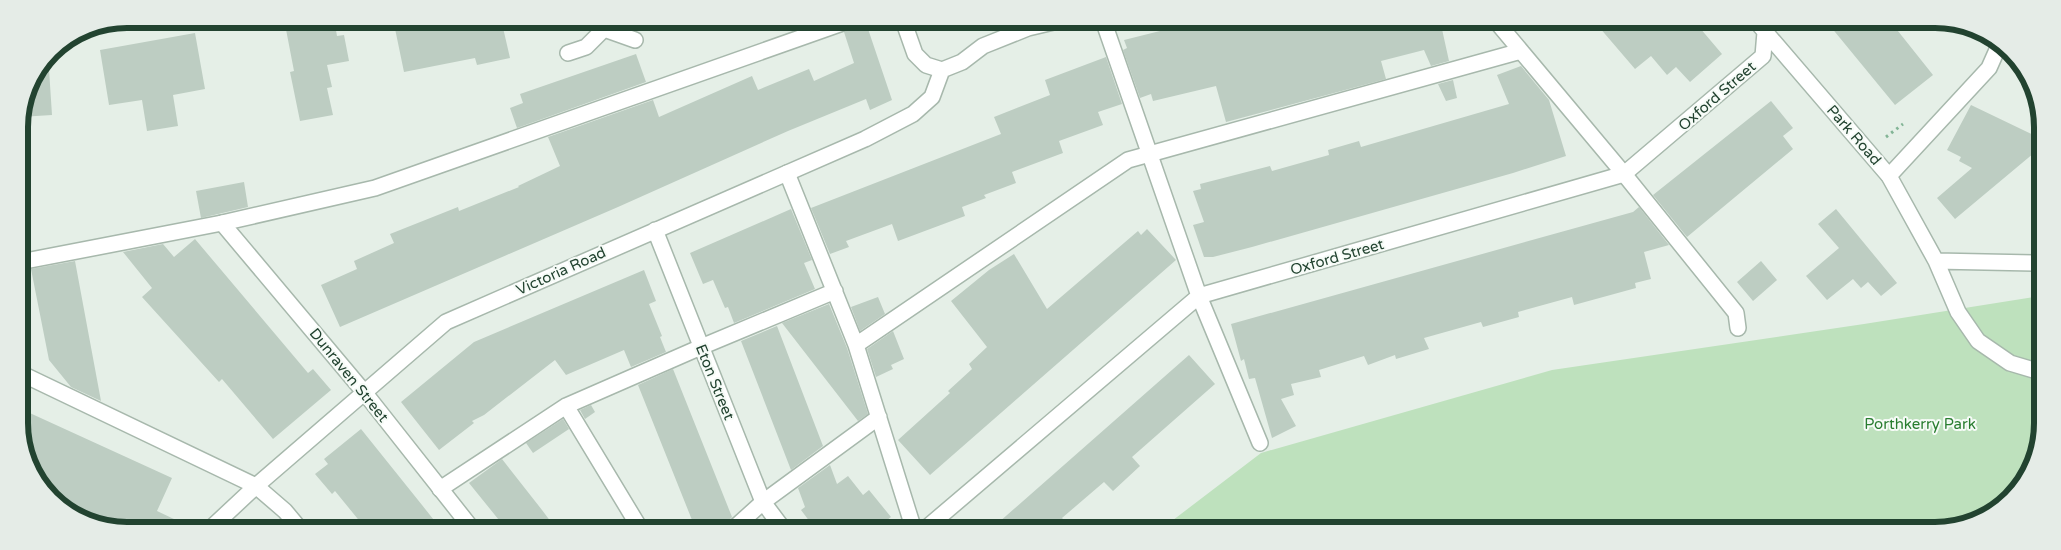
<svg xmlns="http://www.w3.org/2000/svg" width="2061" height="550" font-family="'Varela Round',sans-serif">
  <style>
    .green { fill: #bee1bd }
    .building { fill: #bdcdc2 }
    .lines { fill: none; stroke-linecap: round; stroke-linejoin: round }
    .service-casing { stroke: #a7b8ac; stroke-width: 18 }
    .minor-casing { stroke: #a7b8ac; stroke-width: 18 }
    .path { stroke: #83b596; stroke-width: 3; stroke-dasharray: 2.5 4; stroke-linecap: butt }
    .service { stroke: #fff; stroke-width: 15 }
    .minor { stroke: #fff; stroke-width: 15 }
    .labels { text-anchor: middle; stroke-width: 4; stroke-linejoin: round; paint-order: stroke }
    .street-label { font-size: 15px; fill: #224330; stroke: #f6fbf7 }
    .park-label { font-size: 15px; fill: #297d30; stroke: #f6fbf7 }
    .rim { fill: none; stroke: #224330; stroke-width: 6 }
  </style>
  <rect width="100%" height="100%" fill="#e5efe7"/>
  <path class="green" d="M 2040,296 L 2040,445 L 2005,505 L 1941,531 L 1160,530 L 1261,453 L 1552,370 L 1864,324 Z"/>
  <path class="building" d="M 284,19 L 334,19 L 337,36 L 344,35 L 349,61 L 327,65 L 332,87 L 327,88 L 333,115 L 300,121 L 290,72 L 294,71 Z
    M 393,19 L 501,19 L 510,58 L 477,65 L 475,58 L 404,72 Z
    M 860,20 L 865,20 L 892,100 L 870,110 L 866,99 L 788,131 L 618,207 L 340,327 L 321,285 L 357,269 L 354,261 L 394,243 L 390,234 L 458,207 L 459,211 L 519,187 L 518,186 L 560,166 L 548,137 L 653,100 L 659,117 L 752,76 L 758,90 L 809,69 L 814,81 L 854,63 L 844,32 L 858,26 Z
    M 1204,20 L 1440,20 L 1449,61 L 1431,66 L 1424,50 L 1381,61 L 1386,79 L 1226,122 L 1216,86 L 1153,101 L 1151,94 L 1140,98 L 1123,50 L 1127,48 L 1124,40 Z
    M 1593,20 L 1694,21 L 1722,54 L 1690,82 L 1676,67 L 1667,75 L 1651,56 L 1635,69 Z
    M 1826,21 L 1890,21 L 1933,75 L 1895,105 Z
    M 195,33 L 205,89 L 173,95 L 178,126 L 147,131 L 142,100 L 109,105 L 100,50 Z
    M 48,54 L 52,115 L 20,117 L 27,85 Z
    M 636,54 L 646,82 L 517,128 L 510,108 L 523,103 L 520,94 Z
    M 1106,57 L 1122,104 L 1098,112 L 1103,125 L 1059,141 L 1063,153 L 1012,172 L 1016,183 L 984,195 L 986,198 L 962,207 L 965,216 L 898,241 L 892,224 L 846,241 L 849,247 L 830,254 L 811,208 L 1001,134 L 994,117 L 1050,95 L 1045,80 Z
    M 1521,66 L 1549,100 L 1566,156 L 1513,173 L 1252,247 L 1213,257 L 1204,257 L 1193,225 L 1204,222 L 1193,191 L 1201,189 L 1200,184 L 1270,166 L 1272,171 L 1329,155 L 1328,150 L 1359,141 L 1361,147 L 1509,104 L 1497,75 Z
    M 1453,80 L 1457,98 L 1446,101 L 1438,84 Z
    M 1771,101 L 1793,128 L 1783,136 L 1793,149 L 1687,237 L 1653,195 Z
    M 1971,105 L 2040,138 L 2040,148 L 1955,219 L 1937,198 L 1972,168 L 1959,161 L 1961,157 L 1947,150 Z
    M 244,182 L 248,207 L 201,218 L 196,191 Z
    M 1639,207 L 1669,245 L 1644,252 L 1651,279 L 1635,283 L 1636,288 L 1574,305 L 1572,297 L 1518,312 L 1519,317 L 1483,327 L 1481,322 L 1424,338 L 1429,349 L 1396,359 L 1395,355 L 1368,365 L 1364,356 L 1319,370 L 1321,377 L 1291,384 L 1294,395 L 1281,399 L 1296,426 L 1272,438 L 1255,378 L 1249,379 L 1244,359 L 1241,361 L 1231,324 L 1633,212 Z
    M 791,209 L 812,260 L 804,263 L 815,289 L 734,323 L 728,307 L 725,308 L 713,280 L 703,284 L 690,253 Z
    M 1836,209 L 1897,283 L 1881,296 L 1868,282 L 1861,288 L 1853,279 L 1827,300 L 1806,276 L 1839,248 L 1818,224 Z
    M 1147,229 L 1176,260 L 930,475 L 898,440 L 950,393 L 948,391 L 972,369 L 969,364 L 987,347 L 951,301 L 989,270 L 1014,254 L 1047,309 L 1138,231 L 1141,235 Z
    M 195,239 L 308,373 L 313,369 L 331,390 L 273,439 L 222,379 L 219,382 L 142,297 L 152,288 L 123,252 L 163,244 L 174,257 Z
    M 75,261 L 101,401 L 71,387 L 49,360 L 31,269 Z
    M 1761,261 L 1777,280 L 1753,301 L 1737,282 Z
    M 644,270 L 656,301 L 649,304 L 662,336 L 660,337 L 666,352 L 631,367 L 624,350 L 566,375 L 555,360 L 484,415 L 472,421 L 474,423 L 439,450 L 401,402 L 474,342 Z
    M 878,297 L 885,314 L 860,331 L 851,307 Z
    M 829,304 L 847,348 L 868,414 L 858,421 L 782,323 Z
    M 777,326 L 823,446 L 791,470 L 741,341 Z
    M 893,331 L 904,359 L 891,365 L 893,369 L 876,377 L 867,349 Z
    M 1189,355 L 1215,384 L 1132,457 L 1140,466 L 1113,491 L 1104,482 L 1062,518 L 1074,530 L 990,530 Z
    M 673,369 L 732,517 L 720,530 L 696,530 L 638,385 Z
    M 591,405 L 595,412 L 585,419 L 580,410 Z
    M 21,409 L 172,478 L 157,511 L 195,529 L 116,529 L 51,500 L 21,445 Z
    M 563,419 L 569,429 L 533,453 L 526,443 Z
    M 361,429 L 422,505 L 441,529 L 366,529 L 335,491 L 332,494 L 315,474 L 328,464 L 324,459 Z
    M 502,459 L 542,510 L 557,530 L 507,530 L 469,483 Z
    M 830,465 L 837,484 L 848,476 L 863,495 L 869,490 L 891,517 L 874,530 L 816,530 L 801,510 L 805,507 L 798,488 Z"/>
  <g class="lines">
    <g class="service-casing">
      <path id="service" d="M 598,19 L 604,29 L 635,40
        M 1495,20 L 1624,174 L 1736,313 L 1738,328
        M 568,53 L 586,47 L 604,29
        M 787,173 L 856,345 L 914,530
        M 1889,176 L 1989,68 L 1997,50 L 1997,43
        M 20,262 L 222,223 L 375,188 L 851,20
        M 1199,296 L 1260,443
        M 856,345 L 1128,160 L 1521,51
        M 20,373 L 256,486 L 285,511 L 300,529
        M 566,406 L 641,530
        M 440,489 L 566,406 L 701,347 L 835,291
        M 732,530 L 763,502 L 879,417"/>
    </g>
    <g class="minor-casing">
      <path id="minor" d="M 903,20 L 915,54 L 926,65 L 942,70
        M 1103,20 L 1199,296
        M 1756,21 L 1889,176 L 1936,261 L 1958,312 L 1978,341 L 2010,363 L 2040,372
        M 942,70 L 962,62 L 983,46 L 1028,28 L 1062,20
        M 222,223 L 364,392 L 473,530
        M 655,230 L 763,502 L 784,530
        M 1936,261 L 2040,263
        M 210,529 L 256,486 L 446,322 L 865,139 L 913,114 L 932,97 L 942,70
        M 924,530 L 1199,296 L 1624,174 L 1763,56 L 1765,32"/>
    </g>
    <path class="path" d="M 1886,137 L 1903,124"/>
    <use href="#service" class="service"/>
    <use href="#minor" class="minor"/>
  </g>
  <g class="labels">
    <g class="street-label">
      <text transform="translate(1717 96) rotate(-41)" y="5">Oxford Street</text>
      <text transform="translate(1854 135) rotate(49)" y="5">Park Road</text>
      <text transform="translate(1337 257) rotate(-16)" y="5">Oxford Street</text>
      <text transform="translate(561 271) rotate(-24)" y="5">Victoria Road</text>
      <text transform="translate(349 375) rotate(51)" y="5">Dunraven Street</text>
      <text transform="translate(715 382) rotate(68)" y="5">Eton Street</text>
    </g>
    <g class="park-label">
      <text x="1920" y="429">Porthkerry Park</text>
    </g>
  </g>
  <path d="M0 0H2061V550H0ZM127 28H1935A99 99 0 0 1 2034 127V423A99 99 0 0 1 1935 522H127A99 99 0 0 1 28 423V127A99 99 0 0 1 127 28Z" fill="#e5ece7" fill-rule="evenodd"/>
  <path class="rim" d="M127 28H1935A99 99 0 0 1 2034 127V423A99 99 0 0 1 1935 522H127A99 99 0 0 1 28 423V127A99 99 0 0 1 127 28Z"/>
</svg>
